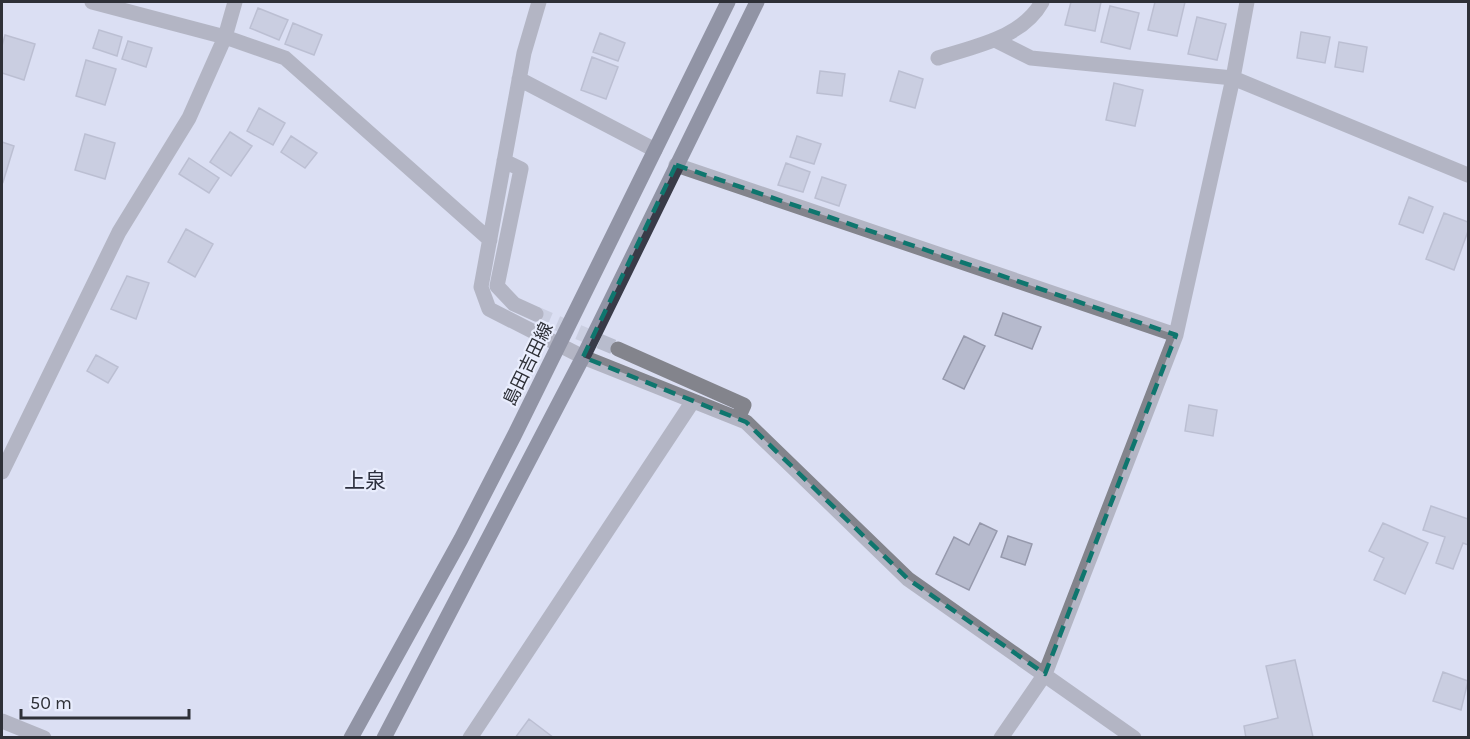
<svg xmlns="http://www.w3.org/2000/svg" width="1470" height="739" font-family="Karla,'Noto Sans JP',sans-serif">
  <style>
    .building { fill: #b6bacd; stroke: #9699ac; stroke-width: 1.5 }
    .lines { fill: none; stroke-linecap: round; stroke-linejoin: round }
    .minor-tunnel { stroke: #b8bccd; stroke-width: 15; stroke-dasharray: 15 8; stroke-linecap: butt }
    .minor { stroke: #83848c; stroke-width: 15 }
    .major { stroke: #393b48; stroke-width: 15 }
    .marked { fill: none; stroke: #0f766e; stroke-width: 4.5; stroke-dasharray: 12 8; stroke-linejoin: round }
    .labels { text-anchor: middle; stroke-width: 4.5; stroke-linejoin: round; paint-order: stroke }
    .street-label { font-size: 18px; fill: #2e3037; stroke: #e9edfd }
    .quarter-label { font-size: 21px; fill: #2c2f3e; stroke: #e9edfd }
  </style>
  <rect width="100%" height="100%" fill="#dbdff3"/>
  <path class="building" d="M 1071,2 L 1101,2 L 1095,31 L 1065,25 Z
    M 1155,2 L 1185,2 L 1177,36 L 1148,30 Z
    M 1110,6 L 1139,13 L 1130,49 L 1101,42 Z
    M 258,8 L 288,20 L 279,40 L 250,28 Z
    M 1197,17 L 1226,24 L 1217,60 L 1188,54 Z
    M 293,23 L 322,35 L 314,55 L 285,44 Z
    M 99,30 L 122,37 L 117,56 L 93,48 Z
    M 1301,32 L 1330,37 L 1325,63 L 1297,58 Z
    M 600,33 L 625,43 L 618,61 L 593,52 Z
    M 5,35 L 35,44 L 24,80 L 2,73 L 2,46 Z
    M 128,41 L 152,48 L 146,67 L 122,59 Z
    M 1339,42 L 1367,47 L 1363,72 L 1335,67 Z
    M 592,57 L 618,67 L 606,99 L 581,90 Z
    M 86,60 L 116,69 L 105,105 L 76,96 Z
    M 820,71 L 845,74 L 842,96 L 817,93 Z
    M 899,71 L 923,79 L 915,108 L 890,101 Z
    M 1114,83 L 1143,90 L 1135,126 L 1106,120 Z
    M 259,108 L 285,123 L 273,145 L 247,131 Z
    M 230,132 L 252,146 L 231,176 L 210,162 Z
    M 85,134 L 115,143 L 105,179 L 75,170 Z
    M 291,136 L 317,153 L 305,168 L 281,152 Z
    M 797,136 L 821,144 L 814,164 L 790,157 Z
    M 2,142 L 14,146 L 3,182 L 2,181 Z
    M 189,158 L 219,178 L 209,193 L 179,174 Z
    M 786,163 L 810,172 L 803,192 L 778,185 Z
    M 822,177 L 846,185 L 839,206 L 815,198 Z
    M 1409,197 L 1433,207 L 1423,233 L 1399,224 Z
    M 1444,213 L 1468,222 L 1468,231 L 1454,270 L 1426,259 Z
    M 186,229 L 213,244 L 195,277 L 168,262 Z
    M 127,276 L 149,283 L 136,319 L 111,309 Z
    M 1003,313 L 1041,327 L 1032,349 L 995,335 Z
    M 964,336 L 985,346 L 964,389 L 943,379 Z
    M 96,355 L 118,367 L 108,383 L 87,371 Z
    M 1189,405 L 1217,410 L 1213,436 L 1185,431 Z
    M 1431,506 L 1468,519 L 1468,545 L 1463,543 L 1453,569 L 1436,563 L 1445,537 L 1423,530 Z
    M 980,523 L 997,531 L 969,590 L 936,574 L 954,537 L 969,545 Z
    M 1383,523 L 1428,543 L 1405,594 L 1374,580 L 1384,558 L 1369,551 Z
    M 1008,536 L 1032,544 L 1025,565 L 1001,557 Z
    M 1295,660 L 1313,737 L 1246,738 L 1244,726 L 1278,718 L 1266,666 Z
    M 1443,672 L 1468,681 L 1461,710 L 1433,701 Z
    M 529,719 L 554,738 L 515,738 Z"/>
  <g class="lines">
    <path class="minor-tunnel" d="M 536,314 L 618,349"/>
    <path class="minor" d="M 92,2 L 225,37 L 285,58 L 490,240
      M 539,2 L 524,53 L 481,287 L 489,309 L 583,357 L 746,422 L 908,579 L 1134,738
      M 995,40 L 1031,58 L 1233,78 L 1468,175
      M 938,58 C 975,46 1022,38 1042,2
      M 519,79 L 655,150
      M 504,161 L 521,169 L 497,286 L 514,304 L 536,314
      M 676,165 L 1176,335
      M 618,349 L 744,405 L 738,418
      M 2,472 L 119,232 L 189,118 L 225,37 L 235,2
      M 2,721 L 44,738
      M 470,738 L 693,401
      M 1001,738 L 1045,674 L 1176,335 L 1233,78 L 1247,2"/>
    <path class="major" d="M 351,738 L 461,539 L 514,436 L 728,2
      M 384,738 L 583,357 L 757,2"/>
  </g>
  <path d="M0 0H1470V739H0ZM 676,165 L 1176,335 L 1045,674 L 908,579 L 746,422 L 583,357 Z" fill="#dbdff3" fill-opacity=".55" fill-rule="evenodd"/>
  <path class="marked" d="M 676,165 L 1176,335 L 1045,674 L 908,579 L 746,422 L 583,357 Z"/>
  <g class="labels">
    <g class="street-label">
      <text transform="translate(528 364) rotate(-64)" y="6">島田吉田線</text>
    </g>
    <g class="quarter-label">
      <text x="365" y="488">上泉</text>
    </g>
  </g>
  <rect width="1470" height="739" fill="none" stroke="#2e3037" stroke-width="6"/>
  <path d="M21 709v9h168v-9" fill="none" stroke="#2e3037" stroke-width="3"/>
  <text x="30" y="709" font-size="18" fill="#2e3037" stroke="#e9edfd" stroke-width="4.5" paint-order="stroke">50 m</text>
</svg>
